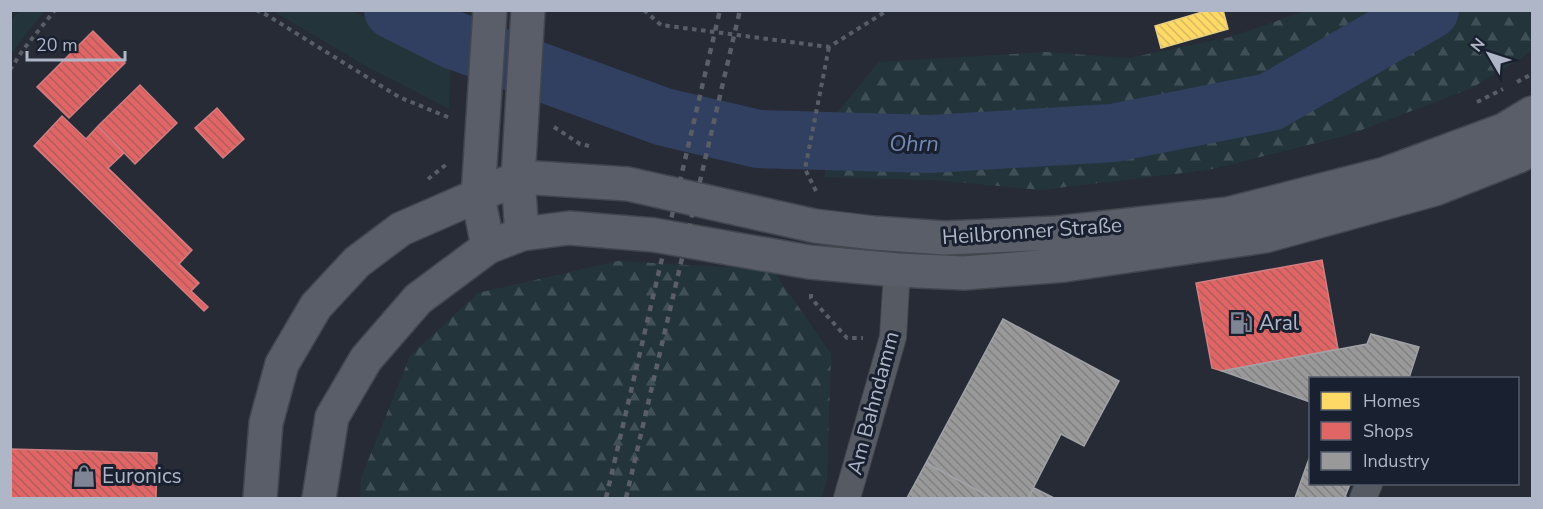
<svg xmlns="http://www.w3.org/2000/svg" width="1543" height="509" font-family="'Nunito Sans',sans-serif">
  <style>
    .grass { fill: #23353b }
    .forest { fill: url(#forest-firs) }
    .homes { fill: url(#homes-back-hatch); stroke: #e7ce83; stroke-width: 1.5 }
    .shops { fill: url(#shops-back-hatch); stroke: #d17e83; stroke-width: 1.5 }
    .industry { fill: url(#industry-back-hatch); stroke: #a0a2a7; stroke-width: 1.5 }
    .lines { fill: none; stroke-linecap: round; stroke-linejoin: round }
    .river { stroke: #314060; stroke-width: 58 }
    .street-casing { stroke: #42464e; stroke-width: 28 }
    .secondary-casing { stroke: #42464e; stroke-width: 36 }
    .path { stroke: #585e66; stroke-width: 4; stroke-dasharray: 4.5 4.5; stroke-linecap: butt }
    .street { stroke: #565a63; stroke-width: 26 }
    .secondary { stroke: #5a5e68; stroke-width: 33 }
    .rail { stroke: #5a5e66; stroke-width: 4.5; stroke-dasharray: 6 6; stroke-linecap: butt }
    .labels { text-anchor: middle; stroke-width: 6; stroke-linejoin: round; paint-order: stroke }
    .street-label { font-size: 21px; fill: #afb6c7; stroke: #192030 }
    .poi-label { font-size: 21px; fill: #afb6c7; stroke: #192030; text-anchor: start }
    .water-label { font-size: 22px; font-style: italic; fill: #7489b2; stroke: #192030 }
  </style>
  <defs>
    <pattern id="forest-firs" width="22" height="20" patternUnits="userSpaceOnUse" patternTransform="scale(1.5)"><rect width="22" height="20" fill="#23353b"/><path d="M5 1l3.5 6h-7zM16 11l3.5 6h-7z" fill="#405056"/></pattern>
    <pattern id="homes-back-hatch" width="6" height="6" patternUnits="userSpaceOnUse" patternTransform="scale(1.5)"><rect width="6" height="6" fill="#ffd966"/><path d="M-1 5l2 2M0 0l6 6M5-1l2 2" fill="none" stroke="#d6b95e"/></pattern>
    <pattern id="shops-back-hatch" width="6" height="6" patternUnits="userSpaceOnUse" patternTransform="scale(1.5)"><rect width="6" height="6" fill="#e06666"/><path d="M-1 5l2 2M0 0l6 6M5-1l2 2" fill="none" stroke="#b55a5c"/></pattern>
    <pattern id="industry-back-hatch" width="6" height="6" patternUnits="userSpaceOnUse" patternTransform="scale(1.5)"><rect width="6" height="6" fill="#999"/><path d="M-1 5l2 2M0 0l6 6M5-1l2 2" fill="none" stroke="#808082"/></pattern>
  </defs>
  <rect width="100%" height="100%" fill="#262b35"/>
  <path class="grass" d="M 19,11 L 44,11 L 11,54 L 11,20 Z
    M 273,11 L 351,11 L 451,52 L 449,109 L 364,65 Z
    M 429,11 L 455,11 L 458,23 Z"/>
  <path class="forest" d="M 1309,10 L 1532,11 L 1532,51 L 1472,88 L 1348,135 L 1208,170 L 1041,190 L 933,180 L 825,177 L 826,126 L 879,62 L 1046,52 L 1129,58 L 1230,37 Z
    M 618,261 L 773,270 L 831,354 L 827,480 L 822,498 L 360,498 L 361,478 L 410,356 L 478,293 Z"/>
  <path class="homes" d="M 1209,10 L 1223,10 L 1228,29 L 1161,48 L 1155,26 Z"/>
  <path class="shops" d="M 93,31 L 125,63 L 69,118 L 37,87 Z
    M 140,85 L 177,123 L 135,164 L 98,126 Z
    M 217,108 L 244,139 L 223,158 L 195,128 Z
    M 62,116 L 86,139 L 98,126 L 124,153 L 108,168 L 192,250 L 179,264 L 199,283 L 191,291 L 208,307 L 204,311 L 34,146 Z
    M 1322,260 L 1338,349 L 1222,371 L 1212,368 L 1196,283 Z
    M 10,449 L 157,453 L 156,498 L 10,498 Z"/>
  <path class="industry" d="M 1003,319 L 1119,381 L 1084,446 L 1061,434 L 1028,498 L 992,498 L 926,463 Z
    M 1371,334 L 1419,347 L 1409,378 L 1310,378 L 1310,402 L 1222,371 L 1367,344 Z
    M 1310,456 L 1310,484 L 1350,484 L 1345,497 L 1349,498 L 1295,498 Z
    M 926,463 L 992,498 L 907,498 Z
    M 1034,488 L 1054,498 L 1028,498 Z"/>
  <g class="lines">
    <path class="river" d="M 393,10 L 453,40 L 664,117 L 758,139 L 930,144 L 1113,133 L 1270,102 L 1430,10"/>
    <g class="street-casing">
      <path id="street" d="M 847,498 L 893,337 L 897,270
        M 1363,498 L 1369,484"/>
    </g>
    <g class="secondary-casing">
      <path id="secondary" d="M 522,234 L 518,178 L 528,10
        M 488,247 L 478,196 L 490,10
        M 260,498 L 266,423 L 282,364 L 316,306 L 357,262 L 401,229 L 518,178 L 536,178 L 628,184 L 815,226 L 874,233 L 945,238 L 1057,233 L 1228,214 L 1385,174 L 1504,130 L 1532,113
        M 319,498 L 332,417 L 366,359 L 418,299 L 488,247 L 522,234 L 569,228 L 654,235 L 809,262 L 897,270 L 964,273 L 1065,265 L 1265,236 L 1435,189 L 1519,156 L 1532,148"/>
    </g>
    <path class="path" d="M 256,10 L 265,14 L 399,97 L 450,118
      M 644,10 L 661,25 L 829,47 L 888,10
      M 10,70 L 23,50 L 55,10
      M 1517,82 L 1532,74
      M 1477,102 L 1503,89
      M 554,127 L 580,144 L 589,146
      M 428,179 L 448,163
      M 816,191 L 805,169 L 829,47
      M 811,294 L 811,298 L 847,338 L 863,338"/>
    <use href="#street" class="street"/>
    <use href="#secondary" class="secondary"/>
    <path class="rail" d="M 606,498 L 720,10
      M 626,498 L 740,10"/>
  </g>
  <defs>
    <g id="fuel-bare" transform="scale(1.8)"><path d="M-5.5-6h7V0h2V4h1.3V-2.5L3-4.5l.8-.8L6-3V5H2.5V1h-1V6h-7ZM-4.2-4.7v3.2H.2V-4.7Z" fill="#7f8594" stroke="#192030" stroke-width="2.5" paint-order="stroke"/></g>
    <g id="shop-bare" transform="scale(1.8)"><path d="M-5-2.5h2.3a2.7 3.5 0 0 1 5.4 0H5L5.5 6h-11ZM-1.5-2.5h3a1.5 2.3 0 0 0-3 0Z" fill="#7f8594" stroke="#192030" stroke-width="2.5" paint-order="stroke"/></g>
  </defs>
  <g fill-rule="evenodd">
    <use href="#fuel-bare" x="1241" y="323"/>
    <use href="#shop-bare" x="84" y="476"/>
  </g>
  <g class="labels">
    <g class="street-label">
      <text transform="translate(1032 231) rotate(-4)" y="7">Heilbronner Straße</text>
      <text transform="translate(873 403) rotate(-75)" y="7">Am Bahndamm</text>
    </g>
    <g class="poi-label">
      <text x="1259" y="330">Aral</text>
      <text x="102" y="483">Euronics</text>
    </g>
    <g class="water-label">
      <text x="914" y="151">Ohrn</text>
    </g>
  </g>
  <rect width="1543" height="509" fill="none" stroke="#afb6c7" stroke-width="24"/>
  <rect x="1309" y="377" width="210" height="108" fill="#192030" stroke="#555c6c" stroke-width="1.5"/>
  <rect x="1321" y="392" width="30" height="18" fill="#ffd966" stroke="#555c6c" stroke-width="1.5"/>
  <text x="1363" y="407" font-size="18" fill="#afb6c7">Homes</text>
  <rect x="1321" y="422" width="30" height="18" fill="#e06666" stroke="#555c6c" stroke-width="1.5"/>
  <text x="1363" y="437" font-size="18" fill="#afb6c7">Shops</text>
  <rect x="1321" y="452" width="30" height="18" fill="#999999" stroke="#555c6c" stroke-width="1.5"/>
  <text x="1363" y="467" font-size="18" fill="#afb6c7">Industry</text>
  <g transform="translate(1489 54) rotate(309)" stroke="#192030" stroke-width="4.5" paint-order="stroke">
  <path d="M0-4.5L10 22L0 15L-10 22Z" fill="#afb6c7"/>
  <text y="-9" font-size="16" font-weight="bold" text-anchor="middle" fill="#afb6c7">N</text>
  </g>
  <path d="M27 51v9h98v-9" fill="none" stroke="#afb6c7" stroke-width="3"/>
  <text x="36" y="51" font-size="18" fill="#afb6c7" stroke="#192030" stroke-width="4.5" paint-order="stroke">20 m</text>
</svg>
